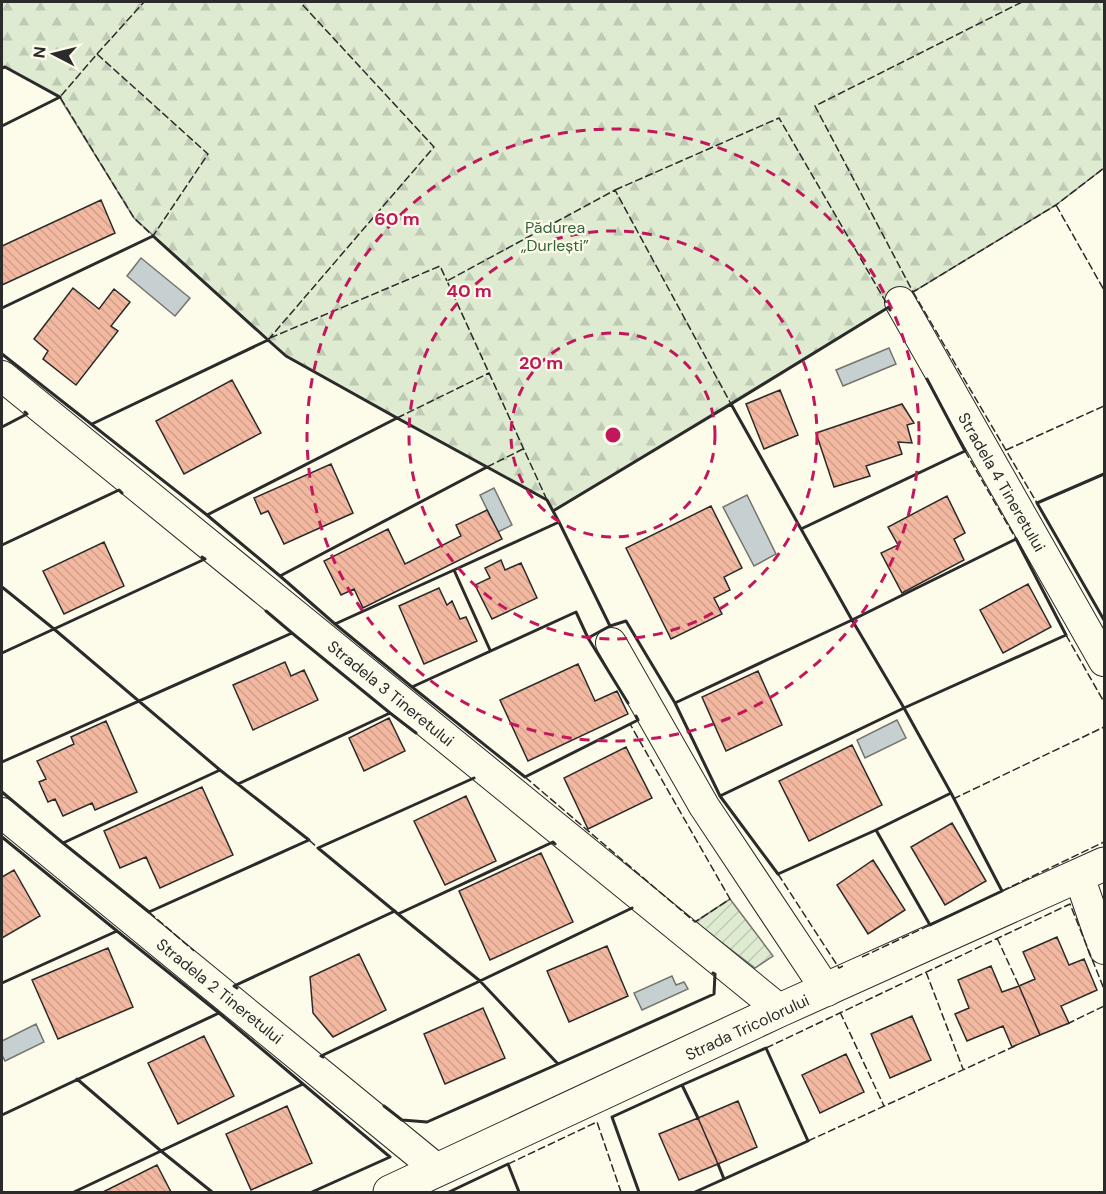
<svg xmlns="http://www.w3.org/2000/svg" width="1106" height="1194" font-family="'DM Sans',sans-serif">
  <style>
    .forest { fill: url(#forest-firs); stroke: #74746e; stroke-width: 1.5 }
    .garden { fill: url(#garden-furrows); stroke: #74746e; stroke-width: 1.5 }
    .water { fill: #c7d0d0; stroke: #74746e; stroke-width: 1.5 }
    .building { fill: url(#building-back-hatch); stroke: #2b2b2b; stroke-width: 1.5 }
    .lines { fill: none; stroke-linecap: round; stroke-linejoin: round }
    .street-casing { stroke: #2b2b2b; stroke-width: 32 }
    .secondary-casing { stroke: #2b2b2b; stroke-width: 35 }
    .street { stroke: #fdfbea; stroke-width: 30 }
    .secondary { stroke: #fdfbea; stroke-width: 33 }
    .fence { stroke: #2b2b2b; stroke-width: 1.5; stroke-dasharray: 8 3; stroke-linecap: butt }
    .wall { stroke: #2b2b2b; stroke-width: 3 }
    .ring { fill: none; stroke: #c2185b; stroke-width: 3; stroke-dasharray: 10 8 }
    .labels { text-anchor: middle; stroke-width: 4.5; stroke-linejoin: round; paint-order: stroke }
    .park-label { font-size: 16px; fill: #34623c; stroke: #fdfbea }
    .street-label { font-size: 16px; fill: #2b2b2b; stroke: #fdfbea }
    .centre { fill: #c2185b; stroke: #fdfbea; stroke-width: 3 }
    .ring-label { font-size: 18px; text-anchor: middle; font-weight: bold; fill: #c2185b; stroke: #fdfbea; stroke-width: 4.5; stroke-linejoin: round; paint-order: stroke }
  </style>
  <defs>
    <pattern id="forest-firs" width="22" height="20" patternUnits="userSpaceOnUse" patternTransform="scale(1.5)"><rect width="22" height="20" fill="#deebd1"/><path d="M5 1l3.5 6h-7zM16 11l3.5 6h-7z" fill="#bfcab4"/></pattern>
    <pattern id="garden-furrows" width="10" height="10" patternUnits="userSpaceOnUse" patternTransform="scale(1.5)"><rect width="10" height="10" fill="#deebd1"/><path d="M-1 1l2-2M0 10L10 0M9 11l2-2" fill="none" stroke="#bfcab4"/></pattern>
    <pattern id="building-back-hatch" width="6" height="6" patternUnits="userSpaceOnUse" patternTransform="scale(1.5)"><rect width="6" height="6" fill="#f2b8a0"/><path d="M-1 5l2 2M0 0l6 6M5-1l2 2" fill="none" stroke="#d09e8a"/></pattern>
  </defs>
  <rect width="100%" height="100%" fill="#fdfbea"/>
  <path class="forest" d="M 2,2 L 1104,2 L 1104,168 L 1056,205 L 553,511 L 547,500 L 286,356 L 134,218 L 60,98 L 5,67 L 2,68 Z"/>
  <path class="garden" d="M 730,899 L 773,956 L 755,968 L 695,922 Z"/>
  <path class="water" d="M 141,258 L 190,298 L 175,316 L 127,276 Z
    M 889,348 L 896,364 L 843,386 L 836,370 Z
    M 494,488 L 512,525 L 498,532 L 480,495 Z
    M 747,495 L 776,554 L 754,566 L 723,507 Z
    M 897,720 L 906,738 L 865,758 L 857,740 Z
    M 672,976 L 676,985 L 684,982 L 688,989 L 642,1010 L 634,993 Z
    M 36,1024 L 44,1042 L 5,1061 L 2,1055 L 2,1041 Z"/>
  <path class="building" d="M 101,200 L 115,233 L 2,285 L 2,246 Z
    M 73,288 L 99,309 L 114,289 L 130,302 L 111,326 L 118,331 L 76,385 L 43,359 L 48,351 L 34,339 Z
    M 232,380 L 261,433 L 184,474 L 156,421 Z
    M 780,390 L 798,435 L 764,449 L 746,404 Z
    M 902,404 L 914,423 L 907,425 L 912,443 L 898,442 L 902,454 L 866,466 L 870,476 L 834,487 L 816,433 Z
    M 331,464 L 353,513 L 284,544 L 268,511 L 261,514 L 254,498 Z
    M 947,496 L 965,533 L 954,539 L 964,560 L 902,593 L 881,553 L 898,545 L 888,527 Z
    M 711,506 L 742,568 L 724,577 L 730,590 L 714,598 L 722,614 L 671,639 L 626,548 Z
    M 487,510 L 502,539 L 363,608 L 354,589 L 341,595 L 324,561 L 388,529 L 405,564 L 461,536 L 456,525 Z
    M 104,542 L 124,586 L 64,614 L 43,571 Z
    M 501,560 L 505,570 L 521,563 L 537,598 L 492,619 L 475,585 L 490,578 L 485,568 Z
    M 1028,584 L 1051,627 L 1003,653 L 980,610 Z
    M 439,588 L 447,605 L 452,601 L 460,619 L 466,617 L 477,641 L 424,664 L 399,606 Z
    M 285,662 L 291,676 L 304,670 L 318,700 L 253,730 L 233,685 Z
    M 578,664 L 595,701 L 617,691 L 628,714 L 528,761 L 500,700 Z
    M 758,671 L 782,725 L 726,751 L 702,697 Z
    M 389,718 L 405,751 L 364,771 L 349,738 Z
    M 106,721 L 137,792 L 95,810 L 92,803 L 63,816 L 55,799 L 48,802 L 39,782 L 46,779 L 37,761 L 74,744 L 71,737 Z
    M 852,745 L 882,805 L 809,841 L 779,781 Z
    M 626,747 L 652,798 L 588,829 L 564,778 Z
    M 202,787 L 233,855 L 160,888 L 146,857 L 120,868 L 104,831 Z
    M 466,796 L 496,861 L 445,885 L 414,821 Z
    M 952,823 L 986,881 L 945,905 L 911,847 Z
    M 541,853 L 573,922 L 490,960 L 459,891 Z
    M 873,860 L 905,910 L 868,934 L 837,885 Z
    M 14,870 L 40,916 L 2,938 L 2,877 Z
    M 1057,937 L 1069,965 L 1084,959 L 1097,990 L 1061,1006 L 1069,1023 L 1040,1035 L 1019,986 L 1035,979 L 1023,952 Z
    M 607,946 L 628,996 L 569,1022 L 547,971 Z
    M 108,948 L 133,1007 L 58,1039 L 32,980 Z
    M 359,954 L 386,1010 L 333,1037 L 313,1013 L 310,977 Z
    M 991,966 L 1002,992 L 1019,986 L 1040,1035 L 1012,1047 L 1003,1026 L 967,1041 L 955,1014 L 969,1008 L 958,980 Z
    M 483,1008 L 505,1058 L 445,1084 L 424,1034 Z
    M 912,1016 L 931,1060 L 890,1078 L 871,1034 Z
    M 204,1036 L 234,1096 L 178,1124 L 148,1063 Z
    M 846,1054 L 864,1092 L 820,1113 L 802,1075 Z
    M 738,1101 L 757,1147 L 718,1164 L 698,1118 Z
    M 287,1106 L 312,1163 L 251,1190 L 226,1134 Z
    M 698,1118 L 718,1164 L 679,1180 L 659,1134 Z
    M 157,1165 L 171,1192 L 103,1192 Z"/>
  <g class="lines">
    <g class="street-casing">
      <path id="street" d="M 900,302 L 1104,661
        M 2,376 L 780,1010
        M 611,643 L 704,806 L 827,991
        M 2,813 L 438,1170
        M 1079,876 L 1104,949"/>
    </g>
    <g class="secondary-casing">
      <path id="secondary" d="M 390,1192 L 780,1010 L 1104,864"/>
    </g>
    <use href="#street" class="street"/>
    <use href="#secondary" class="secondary"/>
    <path class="fence" d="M 1022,2 L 815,106 L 913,292 L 1056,205 L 1104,168
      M 97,54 L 208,154 L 153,236 L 134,218 L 60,97 Z
      M 97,54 L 144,2
      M 615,190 L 779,118 L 887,304
      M 1056,205 L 1104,290
      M 913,292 L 1037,503
      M 270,338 L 440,266 L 447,281
      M 268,340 L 434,147 L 300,2
      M 397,418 L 489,373
      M 1006,450 L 1104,406
      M 965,451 L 1016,539
      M 487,467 L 523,449
      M 547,500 L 447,281 L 615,190 L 731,404
      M 1066,635 L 1104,702
      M 525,777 L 695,922 L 730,899 L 630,724
      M 953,799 L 1104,727
      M 309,840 L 318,848
      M 778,874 L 839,968 L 843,966
      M 1002,891 L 1104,842
      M 149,912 L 194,951
      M 997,938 L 1020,988
      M 862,957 L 930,925
      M 926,972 L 963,1069
      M 840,1012 L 884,1106
      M 1067,1024 L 1104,1006
      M 766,1048 L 1070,904 L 1104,989
      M 808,1141 L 1015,1046
      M 508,1164 L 597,1122 L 621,1192"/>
    <path class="wall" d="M 2,68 L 5,67 L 60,97
      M 2,126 L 60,97
      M 2,308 L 153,236 L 268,340 L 92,424
      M 2,354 L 207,515 L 397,418 L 286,356 L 268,340
      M 731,404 L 889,307 L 890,310
      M 2,427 L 27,414 L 25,412
      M 487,467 L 547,500 L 559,522
      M 1104,474 L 1037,503 L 1104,620
      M 553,511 L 731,404 L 852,620 L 1016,539 L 1066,635 L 904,708 L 852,620 L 675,703 L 720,796
      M 207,515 L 280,576 L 487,467 L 397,418
      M 801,529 L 965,451 L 927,379
      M 2,545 L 119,490 L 122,493
      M 454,570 L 335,624 L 412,687 L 576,612 L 588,638 L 610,626 L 559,522 L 454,570 L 490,650
      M 280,576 L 335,624
      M 2,587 L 54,629 L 2,653
      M 266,611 L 292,633
      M 610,626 L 626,621 L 675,703
      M 588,638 L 628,703
      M 412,687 L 525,777 L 638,720 L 636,716
      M 2,762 L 292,633 L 390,713
      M 238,784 L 390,713 L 416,733
      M 2,792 L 63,843 L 220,770 L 54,629 L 205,559 L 202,557
      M 951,793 L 1002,891 L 930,925 L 876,830 Z
      M 876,830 L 778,874 L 720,796 L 904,708 L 951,793
      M 2,837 L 117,931 L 2,983
      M 63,843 L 149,912 L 309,840 L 220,770
      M 555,844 L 553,842 L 398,914 L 480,981 L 632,908
      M 398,914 L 318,848 L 474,778
      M 237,988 L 234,986 L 395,911
      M 219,1013 L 303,1084
      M 323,1057 L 321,1056 L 480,981 L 558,1064 L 714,994 L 715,974 L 713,973
      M 682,1085 L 766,1048 L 808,1141 L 724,1179
      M 384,1106 L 402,1120 L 427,1122 L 558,1064
      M 2,1115 L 219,1013 L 117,931
      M 74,1192 L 161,1151 L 77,1079
      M 212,1192 L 161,1151 L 303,1084 L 390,1157 L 312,1192
      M 449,1192 L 508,1164 L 519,1192
      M 639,1192 L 612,1117 L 682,1085 L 698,1118
      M 695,1192 L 724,1179 L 718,1164"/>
  </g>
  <g class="ring">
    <circle cx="613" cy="435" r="102"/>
    <circle cx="613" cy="435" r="204"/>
    <circle cx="613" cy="435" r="306"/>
  </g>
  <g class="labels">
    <g class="park-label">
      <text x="555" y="233">Pădurea<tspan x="555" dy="18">„Durlești”</tspan></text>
    </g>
    <g class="street-label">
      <text transform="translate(1002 482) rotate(60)" y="6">Stradela 4 Tineretului</text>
      <text transform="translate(391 693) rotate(39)" y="6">Stradela 3 Tineretului</text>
      <text transform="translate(220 991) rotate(39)" y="6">Stradela 2 Tineretului</text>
      <text transform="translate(747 1027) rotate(-25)" y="6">Strada Tricolorului</text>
    </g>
  </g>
  <circle cx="613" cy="435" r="9" class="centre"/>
  <g class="ring-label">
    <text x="397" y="225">60 m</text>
    <text x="469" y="297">40 m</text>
    <text x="541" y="369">20 m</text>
  </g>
  <rect width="1106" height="1194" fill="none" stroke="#2b2b2b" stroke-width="6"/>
  <g transform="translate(54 54) rotate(277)" stroke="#fdfbea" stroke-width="4.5" paint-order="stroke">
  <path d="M0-4.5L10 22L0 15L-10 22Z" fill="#2b2b2b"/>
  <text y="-9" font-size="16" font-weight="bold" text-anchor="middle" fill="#2b2b2b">N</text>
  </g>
</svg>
